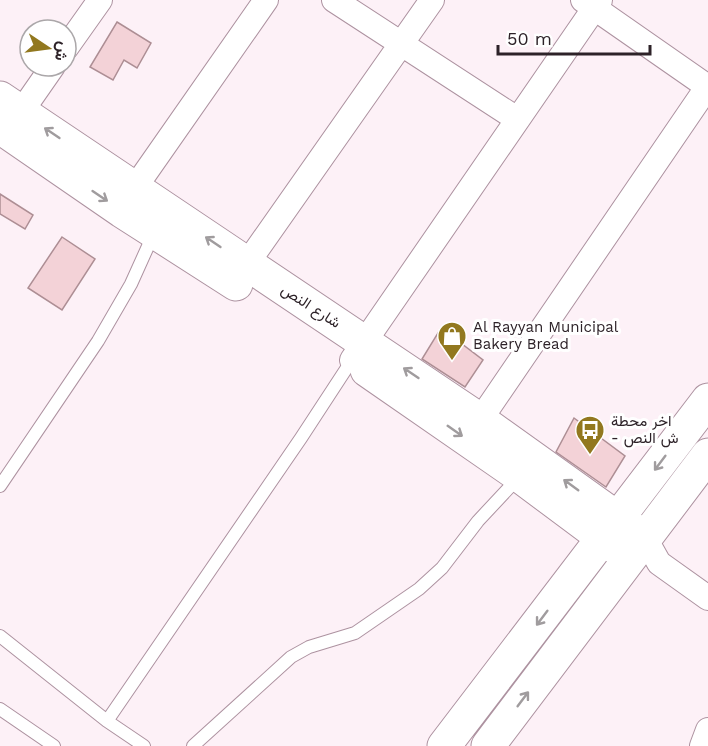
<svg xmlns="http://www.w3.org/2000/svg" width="708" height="746" font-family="'Work Sans',Vazirmatn,sans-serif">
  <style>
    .building { fill: #f3d2d7; stroke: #ad8e94; stroke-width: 1.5 }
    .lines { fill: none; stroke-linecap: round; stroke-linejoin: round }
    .service-casing { stroke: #ad92a0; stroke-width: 14 }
    .minor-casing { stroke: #ad92a0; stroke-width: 26 }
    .secondary-casing { stroke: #ad92a0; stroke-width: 35 }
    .service { stroke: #fff; stroke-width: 12 }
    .minor { stroke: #fff; stroke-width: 24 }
    .secondary { stroke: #fff; stroke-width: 33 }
    .oneway { stroke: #a09c9e }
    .labels { text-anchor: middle; stroke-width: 6; stroke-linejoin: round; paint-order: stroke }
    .street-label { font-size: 15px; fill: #2d2228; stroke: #fff }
    .poi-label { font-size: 15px; fill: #2d2228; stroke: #fff; text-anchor: start }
  </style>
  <rect width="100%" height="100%" fill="#fdf1f7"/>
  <path class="building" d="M 117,22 L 151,43 L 137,68 L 124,60 L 113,80 L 90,67 Z
    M 0,194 L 33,215 L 25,229 L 0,214 Z
    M 62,237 L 95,259 L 62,310 L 28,288 Z
    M 441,328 L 483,360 L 465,387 L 422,359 Z
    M 574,418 L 625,456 L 606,487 L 556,452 Z"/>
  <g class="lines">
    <g class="service-casing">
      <path id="service" d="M 0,486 L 98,341 L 131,284 L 154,233
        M 0,636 L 107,721 L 144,746
        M 0,709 L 54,746
        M 107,721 L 301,438 L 352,360
        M 193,746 L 291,657 L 309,647 L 355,633 L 419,589 L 442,568 L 478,521 L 520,476"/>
    </g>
    <g class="minor-casing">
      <path id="minor" d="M 334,0 L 517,119
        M 583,0 L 708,87
        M 66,48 L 100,0
        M 21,112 L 53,66
        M 134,189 L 266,0
        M 246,265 L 432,0
        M 352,360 L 600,0
        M 480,420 L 708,86
        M 645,538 L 659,563 L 708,598
        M 702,746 L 708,730"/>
    </g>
    <g class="secondary-casing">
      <path id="secondary" d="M 0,98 L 480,420 L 645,538
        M 0,127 L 122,211 L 236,284
        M 367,370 L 520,476 L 630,558
        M 444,746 L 708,400
        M 488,746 L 708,455"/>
    </g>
    <use href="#service" class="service"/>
    <use href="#minor" class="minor"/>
    <use href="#secondary" class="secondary"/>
  </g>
  <defs><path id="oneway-shaft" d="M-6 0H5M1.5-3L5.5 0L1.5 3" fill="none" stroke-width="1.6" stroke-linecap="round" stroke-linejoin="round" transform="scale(1.5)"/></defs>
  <g class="oneway">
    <use href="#oneway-shaft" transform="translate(52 133) rotate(-146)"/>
    <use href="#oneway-shaft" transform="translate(100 196) rotate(34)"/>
    <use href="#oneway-shaft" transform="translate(213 242) rotate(-146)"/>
    <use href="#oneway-shaft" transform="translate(411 373) rotate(-146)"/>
    <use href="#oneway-shaft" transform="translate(455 431) rotate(35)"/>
    <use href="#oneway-shaft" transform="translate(660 463) rotate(127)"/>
    <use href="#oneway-shaft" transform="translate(571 485) rotate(-144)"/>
    <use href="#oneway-shaft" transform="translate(542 618) rotate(127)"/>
    <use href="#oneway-shaft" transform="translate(523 699) rotate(-53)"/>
  </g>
  <defs>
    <g id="shop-pin" transform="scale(1.5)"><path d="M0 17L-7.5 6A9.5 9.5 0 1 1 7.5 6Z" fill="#92781f" stroke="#fff"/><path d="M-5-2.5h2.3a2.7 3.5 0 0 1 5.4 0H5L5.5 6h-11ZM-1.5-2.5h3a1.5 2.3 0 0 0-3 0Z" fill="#fff"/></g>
    <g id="bus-pin" transform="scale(1.5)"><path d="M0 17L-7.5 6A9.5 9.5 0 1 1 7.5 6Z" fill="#92781f" stroke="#fff"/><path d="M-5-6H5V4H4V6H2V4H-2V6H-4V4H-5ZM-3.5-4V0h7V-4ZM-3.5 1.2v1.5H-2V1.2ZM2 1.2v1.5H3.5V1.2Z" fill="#fff"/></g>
  </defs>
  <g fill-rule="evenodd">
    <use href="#shop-pin" x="452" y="336"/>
    <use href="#bus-pin" x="590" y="430"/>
  </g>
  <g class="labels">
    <g class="street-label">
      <text transform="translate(311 306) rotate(33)" y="5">شارع النص</text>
    </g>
    <g class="poi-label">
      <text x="473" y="332">Al Rayyan Municipal<tspan x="473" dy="17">Bakery Bread</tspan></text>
      <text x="611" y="426">اخر محطة<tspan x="611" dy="17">- ش النص</tspan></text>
    </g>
  </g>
  <g transform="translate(48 48) rotate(103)"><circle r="28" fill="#ffffff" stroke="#aba7a9" stroke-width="1.5"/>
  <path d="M0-4.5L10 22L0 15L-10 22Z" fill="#92781f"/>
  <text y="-9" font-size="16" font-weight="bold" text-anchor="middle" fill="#2d2228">ش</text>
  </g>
  <path d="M498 45v9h152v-9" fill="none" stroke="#2d2228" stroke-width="3"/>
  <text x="507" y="45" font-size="18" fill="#2d2228" stroke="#ffffff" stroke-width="4.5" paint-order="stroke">50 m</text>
</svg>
